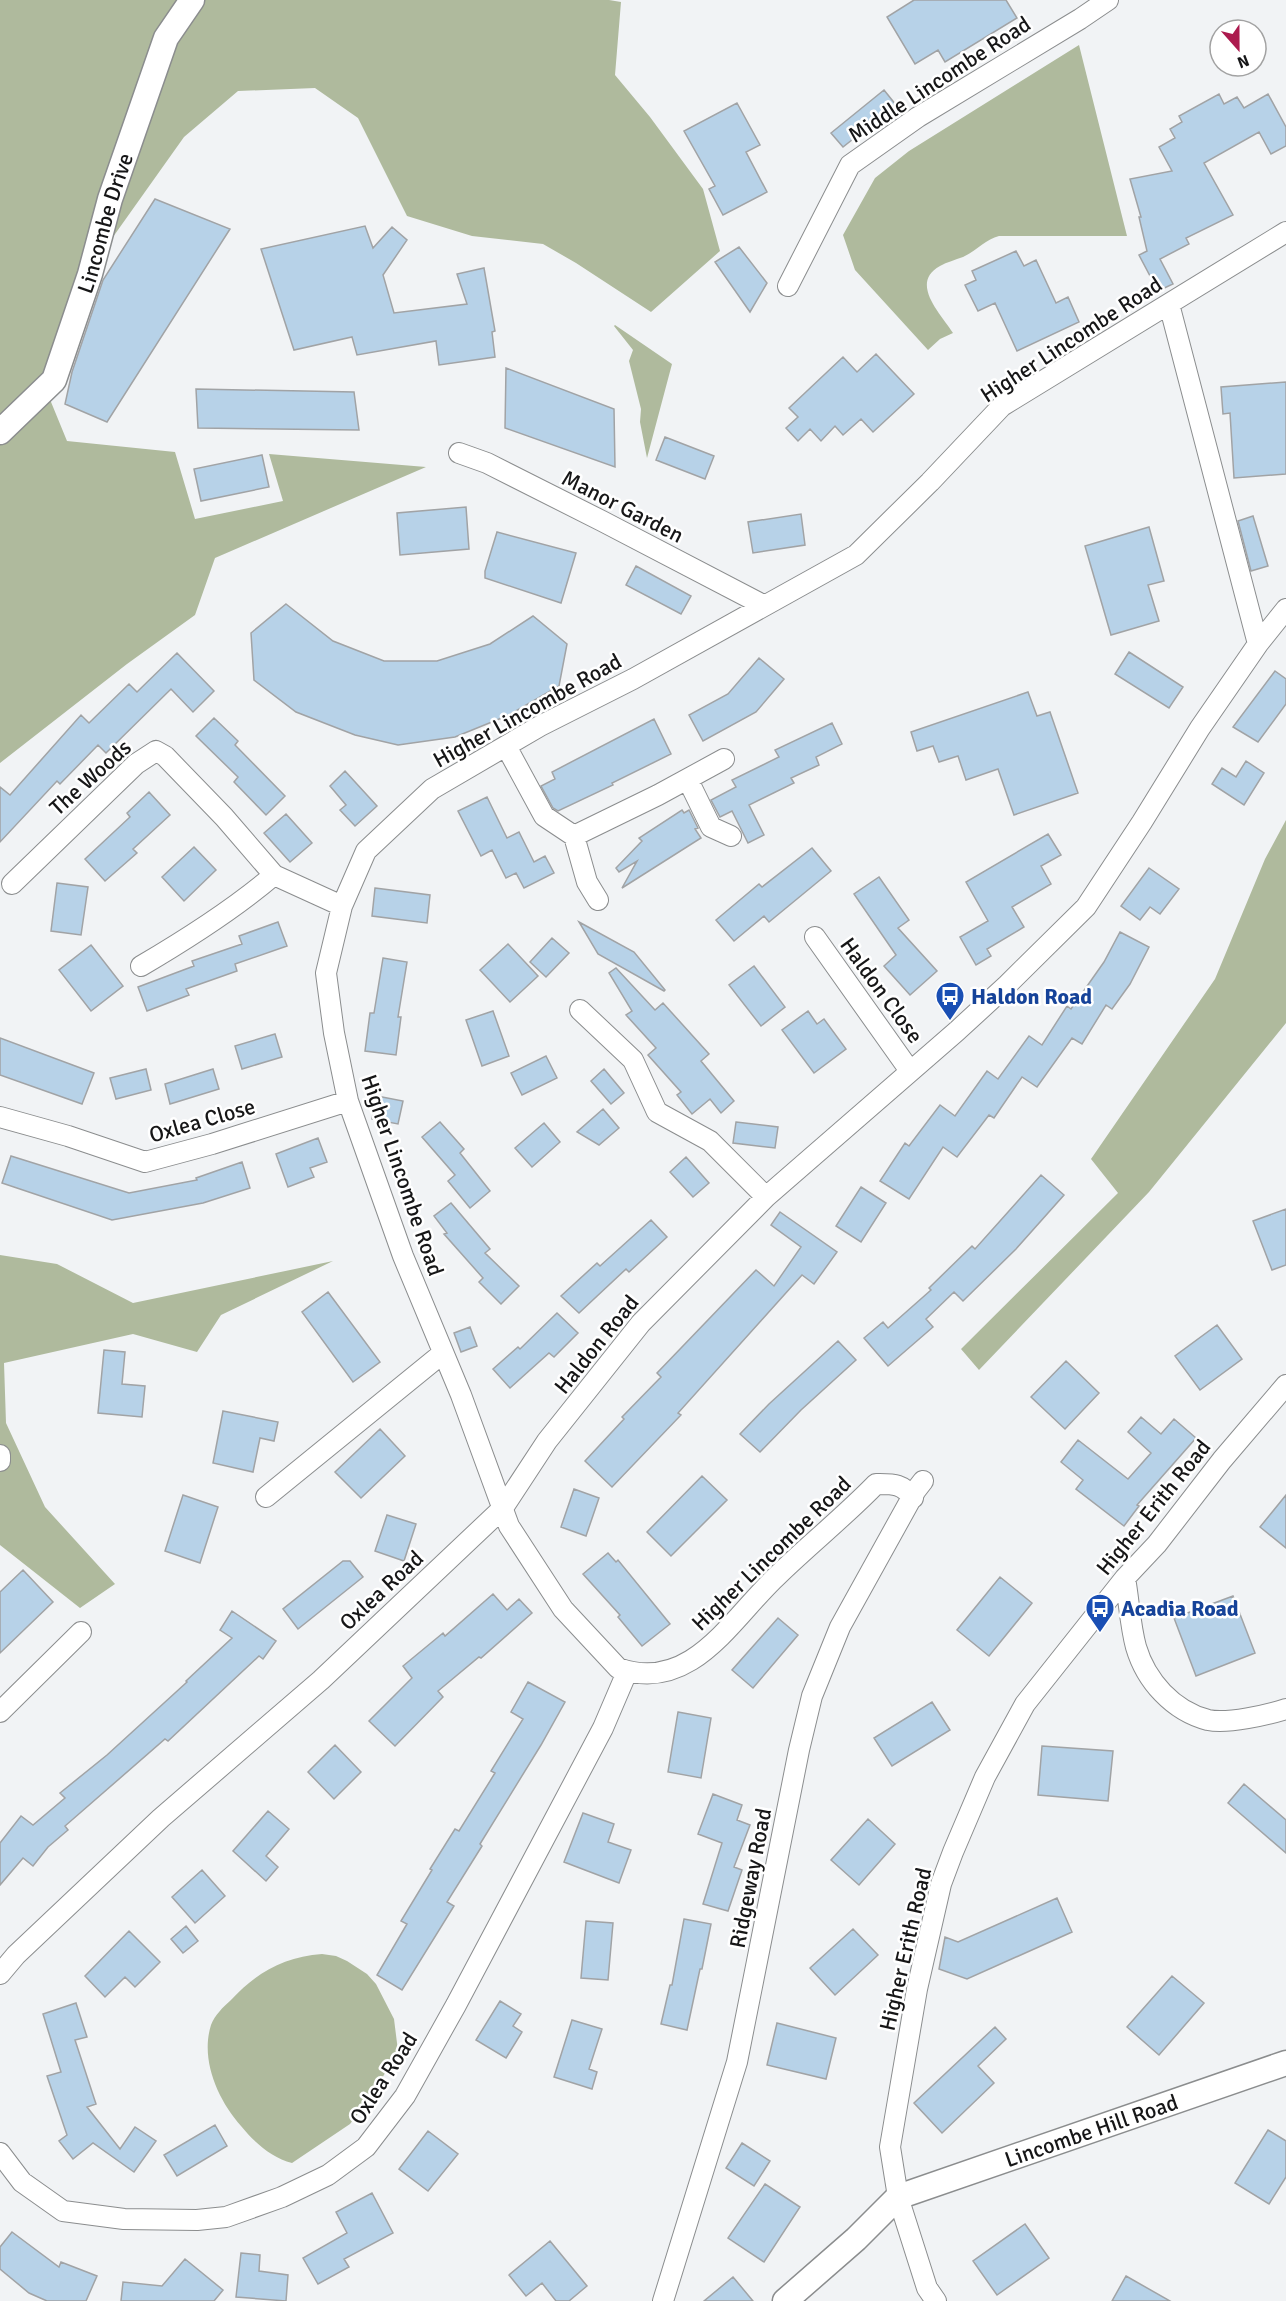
<svg xmlns="http://www.w3.org/2000/svg" width="1286" height="2301" font-family="Signika,sans-serif">
  <style>
    .forest { fill: #afba9d }
    .building { fill: #b7d2e8; stroke: #a1a3a5; stroke-width: 1.5 }
    .lines { fill: none; stroke-linecap: round; stroke-linejoin: round }
    .minor-casing { stroke: #8b8d8e; stroke-width: 22 }
    .tertiary-casing { stroke: #8b8d8e; stroke-width: 27 }
    .minor { stroke: #fff; stroke-width: 20 }
    .tertiary { stroke: #fff; stroke-width: 24 }
    .labels { text-anchor: middle; stroke-width: 5; stroke-linejoin: round; paint-order: stroke }
    .street-label { font-size: 22px; fill: #161617; stroke: #fff }
    .transit-label { font-size: 22px; font-weight: bold; fill: #164399; stroke: #fff; text-anchor: start }
  </style>
  <rect width="100%" height="100%" fill="#f1f3f5"/>
  <path class="forest" d="M 0,0 L 609,0 L 621,2 L 615,75 L 650,117 L 703,189 L 720,251 L 651,312 L 576,263 L 543,244 L 472,236 L 407,216 L 358,118 L 315,88 L 238,91 L 184,137 L 103,251 L 42,380 L 67,441 L 175,452 L 195,519 L 283,501 L 269,454 L 426,467 L 215,558 L 195,615 L 127,664 L 0,763 Z
    M 1079,45 L 1127,236 L 999,236 C 986,239 976,251 963,257 C 955,260 947,262 940,266 C 909,283 941,314 953,333 L 940,339 L 928,350 L 855,270 L 843,235 L 875,178 L 909,151 Z
    M 615,325 L 672,364 L 647,458 L 640,422 L 641,409 L 629,361 L 633,350 L 614,326 Z
    M 1286,820 L 1286,1023 L 1149,1192 L 979,1370 L 961,1349 L 1118,1193 L 1091,1159 L 1215,979 L 1265,859 Z
    M 0,1255 L 57,1264 L 133,1303 L 333,1261 L 221,1315 L 197,1352 L 133,1334 L 4,1363 L 6,1423 L 45,1507 L 115,1584 L 80,1608 L 0,1545 Z
    M 322,1954 L 336,1956 L 347,1961 L 367,1974 L 376,1984 L 394,2019 L 398,2051 L 371,2097 L 350,2124 L 292,2163 C 272,2158 254,2142 241,2126 C 218,2100 200,2060 211,2025 C 215,2015 223,2007 231,2000 C 257,1972 284,1957 322,1954 Z"/>
  <path class="building" d="M 914,0 L 1006,0 L 1017,18 L 945,62 L 938,50 L 915,64 L 887,17 Z
    M 884,90 L 896,105 L 843,147 L 831,133 Z
    M 1219,94 L 1224,104 L 1237,97 L 1244,108 L 1268,94 L 1286,127 L 1286,146 L 1271,154 L 1259,132 L 1204,163 L 1233,215 L 1186,238 L 1189,244 L 1160,259 L 1173,284 L 1158,291 L 1139,255 L 1147,251 L 1139,217 L 1141,217 L 1130,179 L 1172,171 L 1159,147 L 1175,138 L 1170,129 L 1182,122 L 1179,116 Z
    M 737,103 L 760,145 L 746,152 L 767,192 L 723,215 L 709,189 L 715,186 L 684,131 Z
    M 155,199 L 230,229 L 107,422 L 65,404 L 72,372 L 103,280 Z
    M 365,226 L 373,248 L 392,227 L 407,240 L 383,275 L 394,313 L 467,304 L 457,274 L 484,268 L 495,331 L 492,332 L 495,357 L 439,365 L 436,341 L 357,355 L 352,337 L 294,350 L 261,249 Z
    M 739,247 L 767,283 L 750,312 L 715,262 Z
    M 1016,251 L 1024,266 L 1036,260 L 1056,303 L 1068,297 L 1079,322 L 1017,351 L 995,303 L 978,311 L 965,285 L 976,280 L 972,271 Z
    M 876,354 L 914,394 L 873,432 L 861,419 L 843,435 L 835,426 L 821,441 L 810,429 L 798,441 L 786,428 L 798,417 L 789,408 L 843,357 L 857,372 Z
    M 506,368 L 614,409 L 615,467 L 505,428 Z
    M 1286,382 L 1286,474 L 1234,478 L 1230,413 L 1223,414 L 1221,387 Z
    M 196,389 L 354,392 L 359,430 L 198,428 Z
    M 665,437 L 714,456 L 705,479 L 656,460 Z
    M 262,455 L 269,487 L 201,501 L 194,469 Z
    M 466,507 L 469,549 L 400,555 L 397,513 Z
    M 801,514 L 805,545 L 753,553 L 748,522 Z
    M 1253,516 L 1268,566 L 1251,571 L 1238,521 Z
    M 1149,527 L 1164,581 L 1148,585 L 1159,621 L 1111,635 L 1085,546 Z
    M 497,532 L 576,553 L 561,603 L 485,578 L 485,571 Z
    M 636,566 L 691,596 L 681,614 L 626,585 Z
    M 286,604 L 333,641 L 384,661 L 437,661 L 490,644 L 533,616 L 567,644 L 559,686 L 509,715 L 455,737 L 398,745 L 355,735 L 296,712 L 254,680 L 251,633 Z
    M 1129,652 L 1183,687 L 1169,708 L 1115,674 Z
    M 177,653 L 214,691 L 193,712 L 171,689 L 106,753 L 98,745 L 60,784 L 57,781 L 0,842 L 0,787 L 10,795 L 81,715 L 89,723 L 129,684 L 137,692 Z
    M 759,658 L 784,679 L 756,712 L 703,741 L 689,715 L 728,694 Z
    M 1275,671 L 1286,679 L 1286,704 L 1258,742 L 1233,727 Z
    M 1028,692 L 1037,716 L 1050,712 L 1078,793 L 1014,815 L 998,769 L 966,780 L 958,756 L 939,762 L 933,746 L 917,751 L 911,732 Z
    M 214,718 L 238,741 L 235,745 L 285,796 L 266,815 L 234,782 L 238,777 L 196,736 Z
    M 654,719 L 671,754 L 612,783 L 613,785 L 558,811 L 553,808 L 541,786 L 555,779 L 552,772 Z
    M 832,723 L 842,744 L 816,757 L 819,765 L 791,778 L 794,783 L 749,805 L 764,835 L 748,843 L 732,811 L 720,817 L 711,800 L 736,787 L 732,780 L 779,757 L 775,750 Z
    M 1246,761 L 1264,773 L 1244,805 L 1212,784 L 1222,768 L 1236,777 Z
    M 345,771 L 377,806 L 355,826 L 340,810 L 346,805 L 330,786 Z
    M 149,792 L 170,815 L 133,849 L 137,853 L 105,881 L 85,859 L 130,817 L 127,813 Z
    M 487,797 L 507,838 L 519,832 L 534,862 L 545,856 L 554,873 L 524,888 L 516,873 L 506,878 L 492,850 L 481,856 L 458,811 Z
    M 682,810 L 684,813 L 689,810 L 698,828 L 695,829 L 701,838 L 622,888 L 637,861 L 619,872 L 616,868 L 642,841 L 639,838 Z
    M 286,814 L 312,843 L 290,862 L 264,833 Z
    M 1048,834 L 1061,855 L 1041,866 L 1051,884 L 1012,907 L 1024,927 L 987,949 L 991,956 L 976,965 L 960,937 L 988,921 L 966,882 Z
    M 194,847 L 216,870 L 184,901 L 162,877 Z
    M 812,848 L 831,871 L 769,922 L 764,916 L 734,941 L 716,920 L 759,884 L 762,887 Z
    M 1149,868 L 1179,889 L 1160,914 L 1150,907 L 1140,920 L 1121,906 Z
    M 879,877 L 909,920 L 898,928 L 937,971 L 910,995 L 884,966 L 896,955 L 854,894 Z
    M 57,883 L 88,887 L 81,935 L 51,931 Z
    M 375,888 L 430,895 L 427,923 L 372,916 Z
    M 278,922 L 287,946 L 235,964 L 237,971 L 186,989 L 189,995 L 147,1011 L 138,987 L 194,966 L 192,961 L 242,944 L 239,936 Z
    M 579,922 L 634,952 L 665,990 L 664,991 L 598,954 Z
    M 1120,932 L 1149,947 L 1130,984 L 1112,1009 L 1106,1005 L 1082,1044 L 1072,1038 L 1037,1087 L 1022,1077 L 994,1118 L 989,1115 L 957,1157 L 943,1147 L 909,1199 L 880,1181 L 905,1143 L 909,1146 L 940,1105 L 955,1116 L 987,1071 L 998,1079 L 1029,1036 L 1042,1045 L 1067,1006 L 1071,1009 L 1104,962 Z
    M 552,938 L 569,953 L 546,977 L 530,962 Z
    M 508,944 L 538,976 L 510,1002 L 480,970 Z
    M 91,945 L 123,986 L 91,1011 L 59,970 Z
    M 383,958 L 407,962 L 398,1017 L 401,1017 L 396,1055 L 365,1051 L 370,1013 L 374,1013 Z
    M 754,966 L 785,1007 L 761,1026 L 729,985 Z
    M 616,968 L 655,1010 L 663,1003 L 709,1054 L 701,1061 L 734,1101 L 721,1113 L 710,1099 L 692,1114 L 677,1095 L 681,1092 L 648,1055 L 656,1048 L 626,1015 L 632,1011 L 609,973 Z
    M 493,1011 L 509,1056 L 482,1066 L 466,1020 Z
    M 808,1011 L 817,1024 L 824,1019 L 846,1049 L 814,1073 L 782,1030 Z
    M 275,1034 L 282,1057 L 242,1069 L 235,1046 Z
    M 0,1038 L 94,1073 L 82,1104 L 0,1075 Z
    M 546,1056 L 557,1078 L 522,1095 L 511,1073 Z
    M 146,1069 L 151,1090 L 116,1099 L 110,1078 Z
    M 213,1069 L 219,1089 L 170,1104 L 165,1084 Z
    M 604,1069 L 624,1093 L 611,1104 L 591,1081 Z
    M 377,1096 L 403,1101 L 398,1124 L 372,1119 Z
    M 603,1109 L 619,1128 L 599,1145 L 577,1132 Z
    M 440,1122 L 464,1149 L 460,1153 L 490,1191 L 470,1208 L 448,1181 L 455,1175 L 422,1137 Z
    M 736,1122 L 778,1127 L 775,1148 L 733,1143 Z
    M 544,1123 L 560,1142 L 532,1167 L 515,1148 Z
    M 318,1138 L 327,1162 L 310,1168 L 314,1177 L 288,1187 L 276,1154 Z
    M 11,1156 L 129,1193 L 197,1180 L 196,1178 L 242,1162 L 250,1188 L 203,1203 L 112,1220 L 2,1183 Z
    M 686,1157 L 709,1183 L 693,1197 L 670,1172 Z
    M 1041,1175 L 1064,1195 L 1016,1249 L 963,1301 L 954,1292 L 926,1319 L 933,1327 L 888,1366 L 864,1338 L 883,1322 L 888,1328 L 931,1290 L 929,1288 L 972,1246 L 975,1249 Z
    M 861,1187 L 886,1203 L 861,1242 L 836,1226 Z
    M 451,1203 L 490,1249 L 485,1253 L 519,1286 L 501,1304 L 479,1282 L 483,1278 L 444,1234 L 447,1233 L 434,1216 Z
    M 1286,1209 L 1286,1265 L 1272,1270 L 1253,1221 Z
    M 780,1212 L 837,1252 L 814,1284 L 802,1275 L 678,1413 L 681,1415 L 612,1487 L 585,1461 L 624,1419 L 622,1417 L 661,1377 L 657,1373 L 756,1270 L 774,1286 L 801,1247 L 771,1225 Z
    M 651,1220 L 667,1237 L 629,1272 L 626,1269 L 579,1313 L 561,1296 L 597,1263 L 600,1266 Z
    M 328,1292 L 380,1362 L 353,1382 L 302,1312 Z
    M 557,1313 L 578,1333 L 554,1357 L 549,1353 L 510,1388 L 493,1369 L 518,1347 L 520,1349 Z
    M 1217,1325 L 1242,1359 L 1200,1390 L 1175,1356 Z
    M 470,1327 L 477,1346 L 461,1352 L 454,1333 Z
    M 838,1341 L 856,1360 L 801,1410 L 760,1452 L 740,1434 L 769,1404 Z
    M 104,1350 L 125,1352 L 122,1384 L 145,1386 L 142,1417 L 98,1413 Z
    M 1066,1361 L 1099,1393 L 1065,1429 L 1031,1397 Z
    M 223,1411 L 278,1422 L 274,1441 L 260,1438 L 253,1472 L 213,1463 Z
    M 1141,1417 L 1161,1434 L 1174,1419 L 1196,1438 L 1137,1505 L 1139,1506 L 1124,1526 L 1076,1489 L 1083,1480 L 1061,1462 L 1078,1440 L 1128,1479 L 1151,1453 L 1128,1432 Z
    M 380,1429 L 405,1456 L 361,1498 L 335,1472 Z
    M 702,1476 L 727,1500 L 671,1556 L 647,1532 Z
    M 574,1489 L 599,1498 L 586,1536 L 561,1527 Z
    M 183,1495 L 218,1507 L 200,1563 L 165,1551 Z
    M 1286,1495 L 1286,1548 L 1260,1527 Z
    M 387,1515 L 416,1524 L 404,1561 L 375,1551 Z
    M 608,1553 L 616,1562 L 618,1560 L 670,1624 L 642,1646 L 618,1617 L 620,1615 L 583,1574 Z
    M 343,1561 L 350,1561 L 363,1577 L 298,1629 L 283,1609 Z
    M 23,1570 L 53,1602 L 0,1653 L 0,1592 Z
    M 1000,1577 L 1032,1603 L 989,1656 L 957,1630 Z
    M 493,1594 L 507,1610 L 519,1599 L 532,1613 L 481,1658 L 479,1657 L 438,1691 L 443,1697 L 395,1746 L 369,1721 L 412,1678 L 403,1666 L 443,1633 L 445,1636 Z
    M 1233,1596 L 1255,1653 L 1196,1676 L 1174,1618 Z
    M 232,1611 L 276,1641 L 263,1659 L 259,1656 L 168,1741 L 165,1739 L 65,1826 L 68,1830 L 48,1847 L 33,1866 L 23,1858 L 0,1885 L 0,1843 L 21,1816 L 33,1825 L 65,1798 L 60,1793 L 107,1755 L 187,1682 L 186,1681 L 232,1638 L 220,1630 Z
    M 778,1618 L 798,1635 L 753,1688 L 732,1670 Z
    M 528,1682 L 565,1702 L 541,1745 L 480,1844 L 482,1846 L 447,1902 L 454,1906 L 402,1990 L 377,1975 L 407,1924 L 401,1921 L 432,1870 L 430,1869 L 455,1829 L 459,1831 L 495,1773 L 491,1771 L 523,1719 L 511,1712 Z
    M 932,1702 L 950,1730 L 892,1766 L 874,1738 Z
    M 678,1712 L 711,1718 L 701,1778 L 668,1772 Z
    M 335,1745 L 361,1772 L 334,1799 L 308,1772 Z
    M 1042,1746 L 1113,1751 L 1108,1801 L 1038,1795 Z
    M 1244,1784 L 1286,1820 L 1286,1853 L 1228,1803 Z
    M 713,1794 L 742,1805 L 737,1820 L 750,1825 L 734,1867 L 742,1870 L 728,1911 L 703,1904 L 722,1843 L 698,1834 Z
    M 268,1811 L 289,1829 L 266,1856 L 278,1867 L 266,1881 L 233,1851 Z
    M 583,1813 L 614,1824 L 608,1842 L 631,1850 L 619,1883 L 564,1862 Z
    M 868,1819 L 895,1844 L 859,1885 L 831,1860 Z
    M 202,1870 L 225,1896 L 195,1923 L 172,1897 Z
    M 1057,1898 L 1072,1932 L 967,1979 L 939,1969 L 945,1937 L 958,1942 Z
    M 684,1919 L 711,1924 L 702,1969 L 700,1969 L 687,2030 L 661,2024 L 670,1985 L 672,1985 Z
    M 586,1921 L 613,1923 L 608,1980 L 581,1978 Z
    M 186,1926 L 198,1941 L 183,1953 L 171,1939 Z
    M 853,1929 L 878,1955 L 835,1995 L 810,1968 Z
    M 129,1931 L 160,1962 L 135,1987 L 125,1977 L 105,1997 L 85,1976 Z
    M 1172,1976 L 1204,2003 L 1159,2055 L 1127,2027 Z
    M 500,2001 L 521,2014 L 513,2026 L 522,2032 L 506,2058 L 476,2040 Z
    M 76,2003 L 87,2037 L 75,2040 L 96,2104 L 87,2107 L 120,2149 L 135,2127 L 156,2141 L 134,2172 L 93,2143 L 73,2159 L 59,2141 L 67,2135 L 47,2076 L 61,2072 L 43,2014 Z
    M 572,2020 L 602,2029 L 589,2069 L 597,2072 L 592,2089 L 554,2077 Z
    M 777,2023 L 836,2038 L 826,2079 L 767,2065 Z
    M 995,2027 L 1006,2039 L 978,2066 L 994,2083 L 942,2133 L 914,2103 Z
    M 215,2125 L 227,2146 L 177,2176 L 164,2155 Z
    M 1268,2130 L 1286,2141 L 1286,2177 L 1269,2204 L 1235,2183 Z
    M 428,2131 L 458,2154 L 428,2191 L 399,2169 Z
    M 742,2143 L 770,2161 L 754,2186 L 726,2168 Z
    M 765,2184 L 800,2207 L 764,2262 L 728,2238 Z
    M 372,2193 L 393,2233 L 344,2259 L 349,2267 L 318,2284 L 303,2258 L 347,2233 L 336,2212 Z
    M 1025,2224 L 1049,2258 L 997,2295 L 973,2261 Z
    M 12,2232 L 59,2267 L 61,2262 L 97,2276 L 86,2301 L 47,2301 L 29,2293 L 0,2269 L 0,2247 Z
    M 550,2241 L 587,2286 L 569,2301 L 556,2301 L 542,2283 L 526,2296 L 509,2275 Z
    M 241,2253 L 260,2255 L 259,2271 L 288,2275 L 286,2301 L 236,2297 Z
    M 185,2259 L 223,2290 L 214,2301 L 121,2301 L 123,2282 L 162,2286 Z
    M 1126,2276 L 1170,2301 L 1112,2301 Z
    M 733,2277 L 753,2301 L 704,2301 Z"/>
  <g class="lines">
    <g class="minor-casing">
      <path id="minor" d="M 788,286 L 850,165 L 918,117 L 1080,19 L 1108,0
        M 1169,304 L 1258,644
        M 459,453 L 487,463 L 602,521 L 763,605
        M 506,746 L 544,816 L 574,836 L 587,882 L 598,900
        M 688,780 L 711,827 L 731,836
        M 574,836 L 658,795 L 724,759
        M 12,884 L 136,764 L 156,751 L 165,756 L 224,817 L 274,875 L 342,906
        M 815,937 L 910,1071
        M 141,966 C 187,939 233,910 274,875
        M 580,1010 L 633,1060 L 657,1112 L 710,1141 L 766,1197
        M 0,1117 L 68,1136 L 145,1162 L 212,1144 L 348,1101
        M 0,1455 L 0,1461
        M 266,1497 L 443,1353
        M 913,1498 C 902,1483 893,1484 876,1484 C 845,1516 810,1544 778,1575 C 733,1616 692,1695 618,1668 L 563,1609 L 509,1526 L 461,1395 L 403,1256 L 348,1101 L 334,1033 L 326,973 L 342,906 L 366,851 L 432,789 L 540,726 L 633,679 L 856,555 L 930,482 L 1002,406 L 1286,232
        M 1125,1578 C 1129,1600 1130,1625 1136,1647 C 1146,1681 1173,1711 1208,1720 C 1228,1724 1267,1715 1286,1709
        M 0,1712 L 81,1632
        M 0,1974 L 16,1955 L 161,1818 L 321,1680 L 503,1508 L 547,1441 L 641,1323 L 766,1197 L 957,1031 L 1007,985 L 1086,907 L 1142,822 L 1200,728 L 1258,644 L 1286,609
        M 0,2153 L 22,2182 L 63,2211 L 124,2219 L 197,2220 L 226,2217 L 282,2197 L 328,2175 L 366,2147 L 405,2096 L 456,2005 L 603,1728 L 627,1672
        M 663,2301 L 737,2062 L 799,1750 L 812,1696 L 840,1627 L 916,1490 L 923,1481
        M 936,2301 L 927,2288 L 898,2197 L 890,2147 L 917,1989 L 941,1884 L 953,1852 L 985,1777 L 1025,1704 L 1125,1578 L 1157,1544 L 1222,1460 L 1286,1385"/>
    </g>
    <g class="tertiary-casing">
      <g id="tertiary">
        <path id="s1" d="M 0,432 L 54,380 L 90,274 L 110,199 L 166,38 L 192,0"/>
        <path id="s2" d="M 785,2301 L 856,2239 L 898,2197 L 1286,2063"/>
      </g>
    </g>
    <use href="#minor" class="minor"/>
    <use href="#tertiary" class="tertiary"/>
  </g>
  <defs>
    <g id="bus-pin" transform="scale(1.5)"><path d="M0 17L-7.5 6A9.5 9.5 0 1 1 7.5 6Z" fill="#1a4fb4" stroke="#fff"/><path d="M-5-6H5V4H4V6H2V4H-2V6H-4V4H-5ZM-3.5-4V0h7V-4ZM-3.5 1.2v1.5H-2V1.2ZM2 1.2v1.5H3.5V1.2Z" fill="#fff"/></g>
  </defs>
  <g fill-rule="evenodd">
    <use href="#bus-pin" x="950" y="996"/>
    <use href="#bus-pin" x="1100" y="1608"/>
  </g>
  <g class="labels">
    <g class="street-label">
      <text transform="translate(939 79) rotate(-33)" y="8">Middle Lincombe Road</text>
      <text dy="8" stroke="none"><textPath href="#s1" startOffset="240">Lincombe Drive</textPath></text>
      <text transform="translate(1071 339) rotate(-33)" y="8">Higher Lincombe Road</text>
      <text transform="translate(623 506) rotate(27)" y="8">Manor Garden</text>
      <text transform="translate(527 710) rotate(-29)" y="8">Higher Lincombe Road</text>
      <text transform="translate(90 777) rotate(-42)" y="8">The Woods</text>
      <text transform="translate(882 990) rotate(54)" y="8">Haldon Close</text>
      <text transform="translate(202 1120) rotate(-16)" y="8">Oxlea Close</text>
      <text transform="translate(403 1175) rotate(71)" y="8">Higher Lincombe Road</text>
      <text transform="translate(596 1344) rotate(-51)" y="8">Haldon Road</text>
      <text transform="translate(1153 1507) rotate(-51)" y="8">Higher Erith Road</text>
      <text transform="translate(771 1553) rotate(-44)" y="8">Higher Lincombe Road</text>
      <text transform="translate(381 1590) rotate(-43)" y="8">Oxlea Road</text>
      <text transform="translate(750 1878) rotate(-79)" y="8">Ridgeway Road</text>
      <text transform="translate(905 1949) rotate(-77)" y="8">Higher Erith Road</text>
      <text transform="translate(383 2078) rotate(-57)" y="8">Oxlea Road</text>
      <text dy="8" stroke="none"><textPath href="#s2" startOffset="358">Lincombe Hill Road</textPath></text>
    </g>
    <g class="transit-label">
      <text x="971" y="1004">Haldon Road</text>
      <text x="1121" y="1616">Acadia Road</text>
    </g>
  </g>
  <g transform="translate(1238 48) rotate(159)"><circle r="28" fill="#ffffff" stroke="#a2a2a2" stroke-width="1.5"/>
  <path d="M0-4.5L10 22L0 15L-10 22Z" fill="#ac1a4e"/>
  <text y="-9" font-size="16" font-weight="bold" text-anchor="middle" fill="#161617">N</text>
  </g>
</svg>
